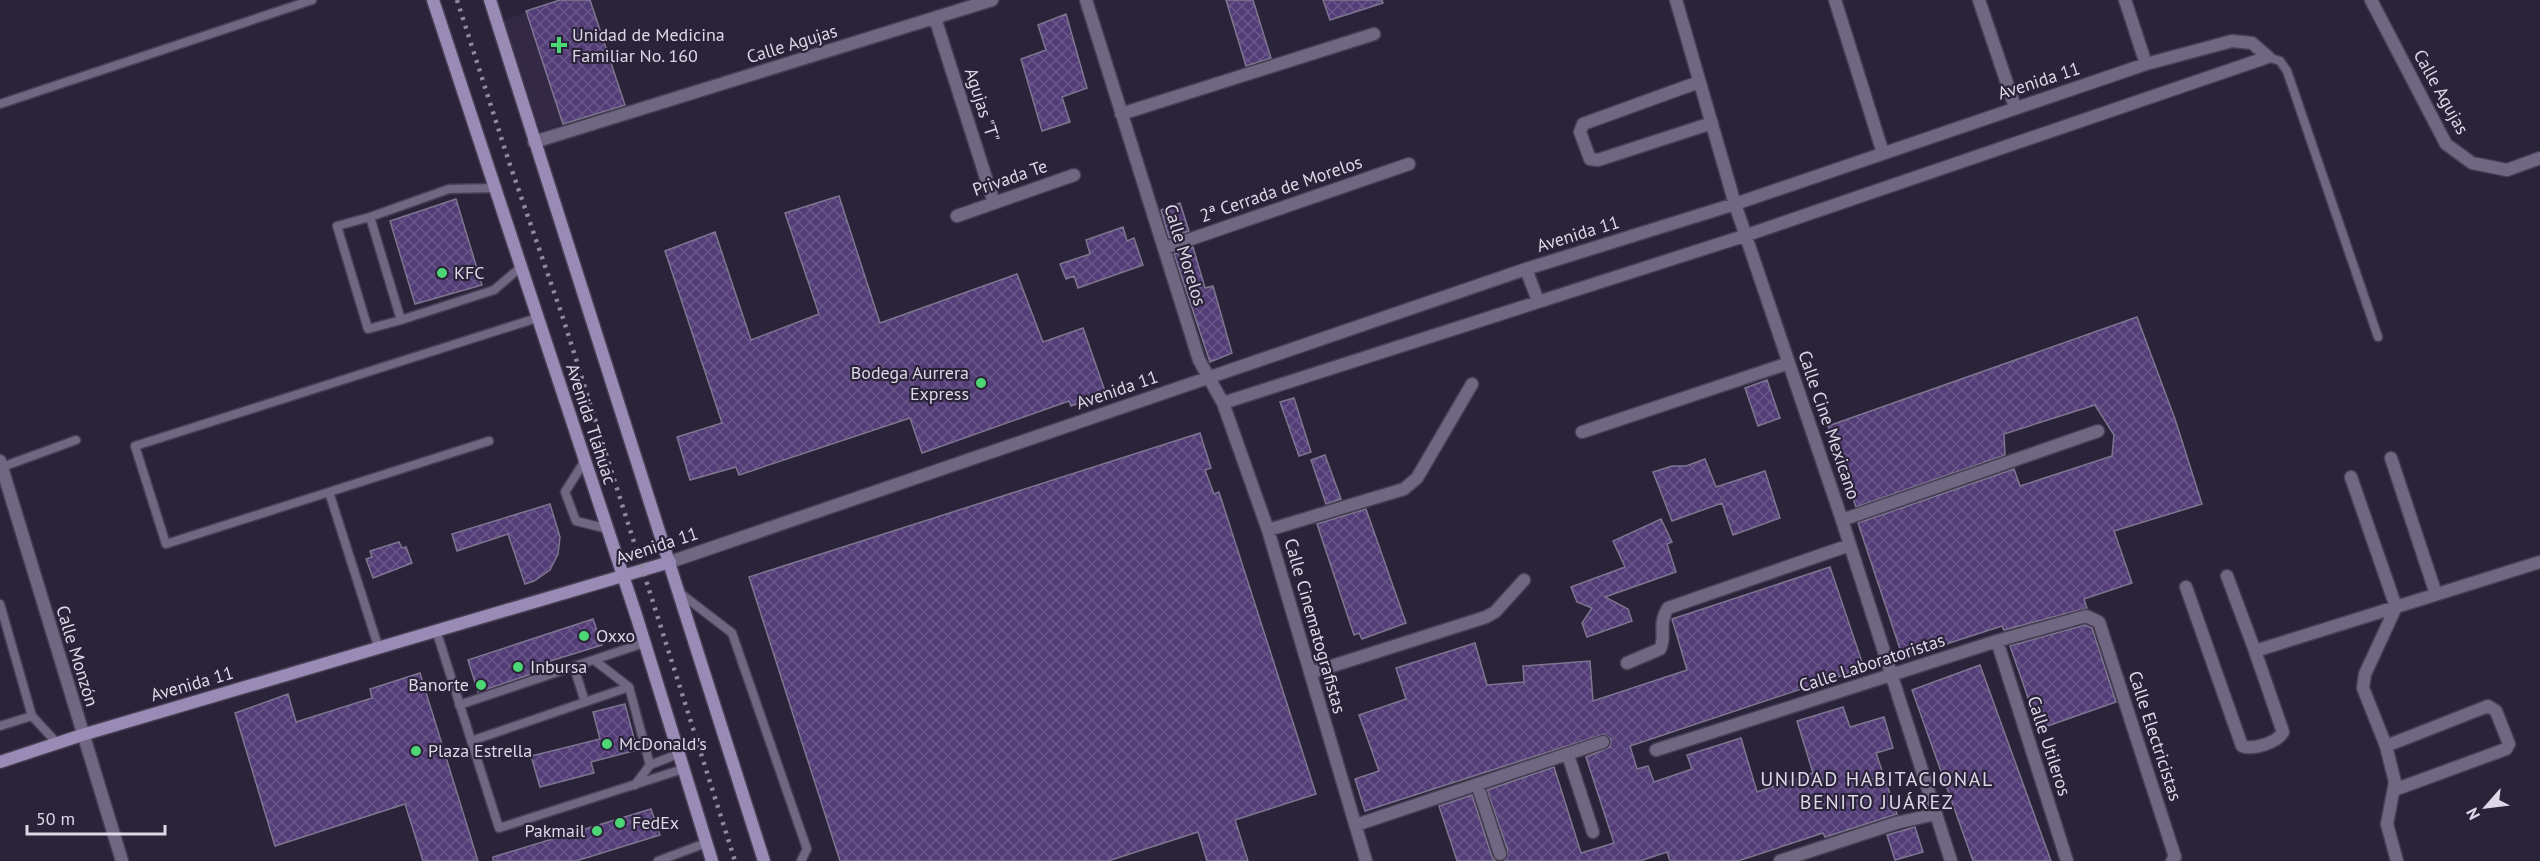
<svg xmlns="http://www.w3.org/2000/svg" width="2540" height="861" font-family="'PT Sans',sans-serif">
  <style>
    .built { fill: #332945 }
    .building { fill: url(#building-cross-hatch); stroke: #7e7690; stroke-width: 1.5 }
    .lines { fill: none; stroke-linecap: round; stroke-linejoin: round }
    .lane-casing { stroke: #474055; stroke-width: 11 }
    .street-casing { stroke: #474055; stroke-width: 15 }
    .secondary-casing { stroke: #474055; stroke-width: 15 }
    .lane { stroke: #706782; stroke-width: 8 }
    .street { stroke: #706782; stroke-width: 12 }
    .secondary { stroke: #998bb5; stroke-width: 12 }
    .rail { stroke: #908a9c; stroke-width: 4.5; stroke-dasharray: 3 6; stroke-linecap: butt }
    .poi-dot { fill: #4dd676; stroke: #2b2339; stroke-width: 2 }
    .labels { text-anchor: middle; stroke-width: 4.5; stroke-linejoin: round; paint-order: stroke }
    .poi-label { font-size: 18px; fill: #ddd8e7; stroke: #2b2339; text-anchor: start }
    .street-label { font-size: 18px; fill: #ddd8e7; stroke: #2b2339 }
    .neighbourhood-label { font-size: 20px; letter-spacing: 1.5px; fill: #ddd8e7; stroke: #2b2339 }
  </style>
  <defs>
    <pattern id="building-cross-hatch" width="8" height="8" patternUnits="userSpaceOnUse" patternTransform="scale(1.5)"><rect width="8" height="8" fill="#533d76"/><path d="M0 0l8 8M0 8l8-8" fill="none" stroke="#6b588a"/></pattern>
  </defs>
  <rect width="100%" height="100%" fill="#2b2339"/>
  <path class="built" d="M 560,0 L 590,0 L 625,105 L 540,131 L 504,20 Z"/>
  <path class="building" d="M 560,0 L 590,0 L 625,105 L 563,124 L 526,11 Z
    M 1226,0 L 1253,0 L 1271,58 L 1246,66 Z
    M 1323,0 L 1382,0 L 1383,3 L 1330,20 Z
    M 1066,14 L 1087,88 L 1062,97 L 1070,122 L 1042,131 L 1021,59 L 1046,50 L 1038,25 Z
    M 839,196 L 880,323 L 1017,274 L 1043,342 L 1083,328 L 1106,394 L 1071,406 L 1069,401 L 922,453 L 910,418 L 739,475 L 736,467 L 690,480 L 677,437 L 722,423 L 665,251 L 715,232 L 751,340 L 819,314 L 785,213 Z
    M 456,199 L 482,285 L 415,304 L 390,221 Z
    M 1180,203 L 1189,231 L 1169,238 L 1161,210 Z
    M 1123,227 L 1127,241 L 1134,238 L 1143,265 L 1078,288 L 1074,276 L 1066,279 L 1060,264 L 1090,254 L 1086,240 Z
    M 1193,247 L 1205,288 L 1213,286 L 1232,353 L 1210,362 L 1174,254 Z
    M 2137,317 L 2175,419 L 2202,504 L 2114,531 L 2132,583 L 2084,599 L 2087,608 L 2004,630 L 2002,626 L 1903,658 L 1858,523 L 2014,469 L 2020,486 L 2112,456 L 2114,435 L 2095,405 L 2004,434 L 2005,455 L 1856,507 L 1828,426 Z
    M 1767,380 L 1780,418 L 1758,426 L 1745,388 Z
    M 1294,398 L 1311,452 L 1299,456 L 1280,402 Z
    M 1200,433 L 1211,468 L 1205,470 L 1214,494 L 1219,492 L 1316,794 L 1235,820 L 1248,861 L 1207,861 L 1198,832 L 1108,861 L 840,861 L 749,577 Z
    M 1325,455 L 1341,499 L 1326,504 L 1311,460 Z
    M 1705,459 L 1716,487 L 1765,471 L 1780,518 L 1733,535 L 1722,503 L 1672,521 L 1653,472 L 1672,466 L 1686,466 Z
    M 550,504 L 560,537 L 558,554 L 550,570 L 534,581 L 525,584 L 508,534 L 457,551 L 452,534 Z
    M 1366,509 L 1406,623 L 1362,639 L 1359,633 L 1354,635 L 1317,524 Z
    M 1661,519 L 1672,542 L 1667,544 L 1676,572 L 1605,597 L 1628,609 L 1632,621 L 1587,637 L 1582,623 L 1592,608 L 1577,602 L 1571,587 L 1625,567 L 1613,541 Z
    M 399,542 L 402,548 L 406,547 L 412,563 L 373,578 L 366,559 L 372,557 L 370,551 Z
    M 1830,567 L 1864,668 L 1630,746 L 1637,769 L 1648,766 L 1654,782 L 1692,769 L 1687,755 L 1741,738 L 1757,792 L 1813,773 L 1797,721 L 1843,707 L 1850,727 L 1884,717 L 1893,748 L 1876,753 L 1897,814 L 1825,837 L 1823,833 L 1738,861 L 1670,861 L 1667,852 L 1640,861 L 1504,861 L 1508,851 L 1487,790 L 1554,767 L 1581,853 L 1614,843 L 1586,757 L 1610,747 L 1611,739 L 1604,734 L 1365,811 L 1355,779 L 1379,771 L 1359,715 L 1406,699 L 1396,668 L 1475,643 L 1487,685 L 1524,682 L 1523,666 L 1590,661 L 1593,701 L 1687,670 L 1672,619 Z
    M 593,619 L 602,645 L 544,663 L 546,669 L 478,692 L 468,660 Z
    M 2085,625 L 2092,628 L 2116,702 L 2039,729 L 2010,646 Z
    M 1980,665 L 2051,861 L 1973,861 L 1912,690 Z
    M 420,673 L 478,861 L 423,861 L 405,804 L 275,846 L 235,713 L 288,694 L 296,722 L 372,698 L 370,689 Z
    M 625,704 L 637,750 L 591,762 L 594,773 L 540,787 L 531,756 L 600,739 L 593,712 Z
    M 1472,795 L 1492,857 L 1496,861 L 1457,861 L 1439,806 Z
    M 651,809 L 660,835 L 576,861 L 493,861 L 493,857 Z
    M 1915,827 L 1923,852 L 1895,860 L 1887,835 Z"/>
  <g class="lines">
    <g class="lane-casing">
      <path id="lane" d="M 2268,57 L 2280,61 L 2287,71 L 2378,337
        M 0,104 L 312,0
        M 494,188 L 449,189 L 370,217 L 401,320 L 494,290 L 521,267
        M 370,217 L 337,226 L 368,329 L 401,320
        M 489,441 L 166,544 L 135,446 L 537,318
        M 584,462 L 565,492 L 576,521 L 608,529
        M 2,467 L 76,440
        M 329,492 L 379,649
        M 680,593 L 732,633 L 807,849 L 801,861
        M 0,604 L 32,716 L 57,743
        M 437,633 L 499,828 L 683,769
        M 594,660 L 629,687
        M 574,667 L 585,702
        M 459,705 L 644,643
        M 0,726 L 32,716
        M 471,741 L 629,687 L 650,765
        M 635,785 L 650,765 L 678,754
        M 658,861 L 706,843"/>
    </g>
    <g class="street-casing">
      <path id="street" d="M 1086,0 L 1199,360 L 1223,403 L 1268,530 L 1366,861
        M 1676,0 L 1735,204 L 1842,520 L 1951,861
        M 1835,0 L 1883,153
        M 1979,0 L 2015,107
        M 2125,0 L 2146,64
        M 2371,0 L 2446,144 L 2472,163 L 2507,170 L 2540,158
        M 935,18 L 994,203
        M 1699,82 L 1583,124 L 1580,132 L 1590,159 L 1598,160 L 1712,123
        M 1121,114 L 1374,34
        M 534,142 L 992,0
        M 957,216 L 1074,175
        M 1165,248 L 1409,164
        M 1526,269 L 1538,301
        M 1582,432 L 1789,363
        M 2391,458 L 2436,594
        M 0,461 L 122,861
        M 1842,520 L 2098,431
        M 1268,530 L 1404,489 L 1417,478 L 1472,384
        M 670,562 L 1526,269 L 1735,204 L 2146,64 L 2232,41 L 2252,43 L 2268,57 L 1747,235 L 1223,403
        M 2227,576 L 2255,651 L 2396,607 L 2351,477
        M 2186,587 L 2242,746 C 2253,750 2277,743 2283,732 L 2255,651
        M 1997,641 L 2067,861
        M 1627,663 L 1660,649 C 1667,635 1657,625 1668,608 L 1850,545
        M 1310,673 L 1486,617 L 1495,612 L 1524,580
        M 2386,746 L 2488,706 L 2496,711 L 2509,744 L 2506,749 L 2394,790
        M 1656,750 L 1997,641 L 2086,616 L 2099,622 L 2175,857 L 2172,861
        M 1568,755 L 1593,832
        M 1477,784 L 1500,854
        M 1356,825 L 1603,742
        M 1780,861 L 1896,823 L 1936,814
        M 2397,861 L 2387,824 L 2395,782 L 2386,746 L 2363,688 L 2365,674 L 2396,607 L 2540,562"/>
    </g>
    <g class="secondary-casing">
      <path id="secondary" d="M 433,0 L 637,618 L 712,861
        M 490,0 L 764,861
        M 0,762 L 82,735 L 670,562"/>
    </g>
    <use href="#lane" class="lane"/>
    <use href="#street" class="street"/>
    <use href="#secondary" class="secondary"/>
    <path class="rail" d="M 457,0 L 509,162 L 562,315 L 735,861"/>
  </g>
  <g class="poi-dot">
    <path d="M556 36h6v6h6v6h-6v6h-6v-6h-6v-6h6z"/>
    <circle cx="442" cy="273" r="6"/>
    <circle cx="981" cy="383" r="6"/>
    <circle cx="584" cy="636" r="6"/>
    <circle cx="518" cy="667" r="6"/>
    <circle cx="481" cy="685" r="6"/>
    <circle cx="607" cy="744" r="6"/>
    <circle cx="416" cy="751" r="6"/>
    <circle cx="620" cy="823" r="6"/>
    <circle cx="597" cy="831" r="6"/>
  </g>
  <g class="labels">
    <g class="poi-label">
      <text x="572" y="41">Unidad de Medicina<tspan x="572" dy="21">Familiar No. 160</tspan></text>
      <text x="454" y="279">KFC</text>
      <text x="969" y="379" text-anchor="end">Bodega Aurrera<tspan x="969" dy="21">Express</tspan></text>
      <text x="596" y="642">Oxxo</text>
      <text x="530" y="673">Inbursa</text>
      <text x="469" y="691" text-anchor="end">Banorte</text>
      <text x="619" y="750">McDonald's</text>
      <text x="428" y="757">Plaza Estrella</text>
      <text x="632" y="829">FedEx</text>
      <text x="585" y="837" text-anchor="end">Pakmail</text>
    </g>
    <g class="street-label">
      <text transform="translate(792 44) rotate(-17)" y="6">Calle Agujas</text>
      <text transform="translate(2039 81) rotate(-18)" y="6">Avenida 11</text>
      <text transform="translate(2441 92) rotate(61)" y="6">Calle Agujas</text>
      <text transform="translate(982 105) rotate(72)" y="6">Agujas "T"</text>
      <text transform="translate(1010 178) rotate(-19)" y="6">Privada Te</text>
      <text transform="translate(1281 189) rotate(-19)" y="6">2ª Cerrada de Morelos</text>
      <text transform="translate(1578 234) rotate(-17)" y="6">Avenida 11</text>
      <text transform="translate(1185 255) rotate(73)" y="6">Calle Morelos</text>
      <text transform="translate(1117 390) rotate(-19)" y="6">Avenida 11</text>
      <text transform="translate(591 424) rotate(72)" y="6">Avenida Tláhuac</text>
      <text transform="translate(1829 425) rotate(71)" y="6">Calle Cine Mexicano</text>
      <text transform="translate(657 546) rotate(-18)" y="6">Avenida 11</text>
      <text transform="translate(1315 626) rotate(74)" y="6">Calle Cinematografistas</text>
      <text transform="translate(77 656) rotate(73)" y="6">Calle Monzón</text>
      <text transform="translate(1872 663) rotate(-18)" y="6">Calle Laboratoristas</text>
      <text transform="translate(192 684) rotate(-16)" y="6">Avenida 11</text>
      <text transform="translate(2155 736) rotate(72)" y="6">Calle Electricistas</text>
      <text transform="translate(2049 746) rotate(72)" y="6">Calle Utileros</text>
    </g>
    <g class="neighbourhood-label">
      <text x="1877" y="786">UNIDAD HABITACIONAL<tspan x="1877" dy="23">BENITO JUÁREZ</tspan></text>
    </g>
  </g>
  <g transform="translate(2486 807) rotate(242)" stroke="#2b2339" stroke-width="4.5" paint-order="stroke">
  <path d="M0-4.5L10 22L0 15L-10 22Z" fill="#ddd8e7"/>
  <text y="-9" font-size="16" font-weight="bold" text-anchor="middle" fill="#ddd8e7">N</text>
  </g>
  <path d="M27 825v9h138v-9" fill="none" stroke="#ddd8e7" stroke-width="3"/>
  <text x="36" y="825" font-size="18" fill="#ddd8e7" stroke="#2b2339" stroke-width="4.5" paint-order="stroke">50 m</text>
</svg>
